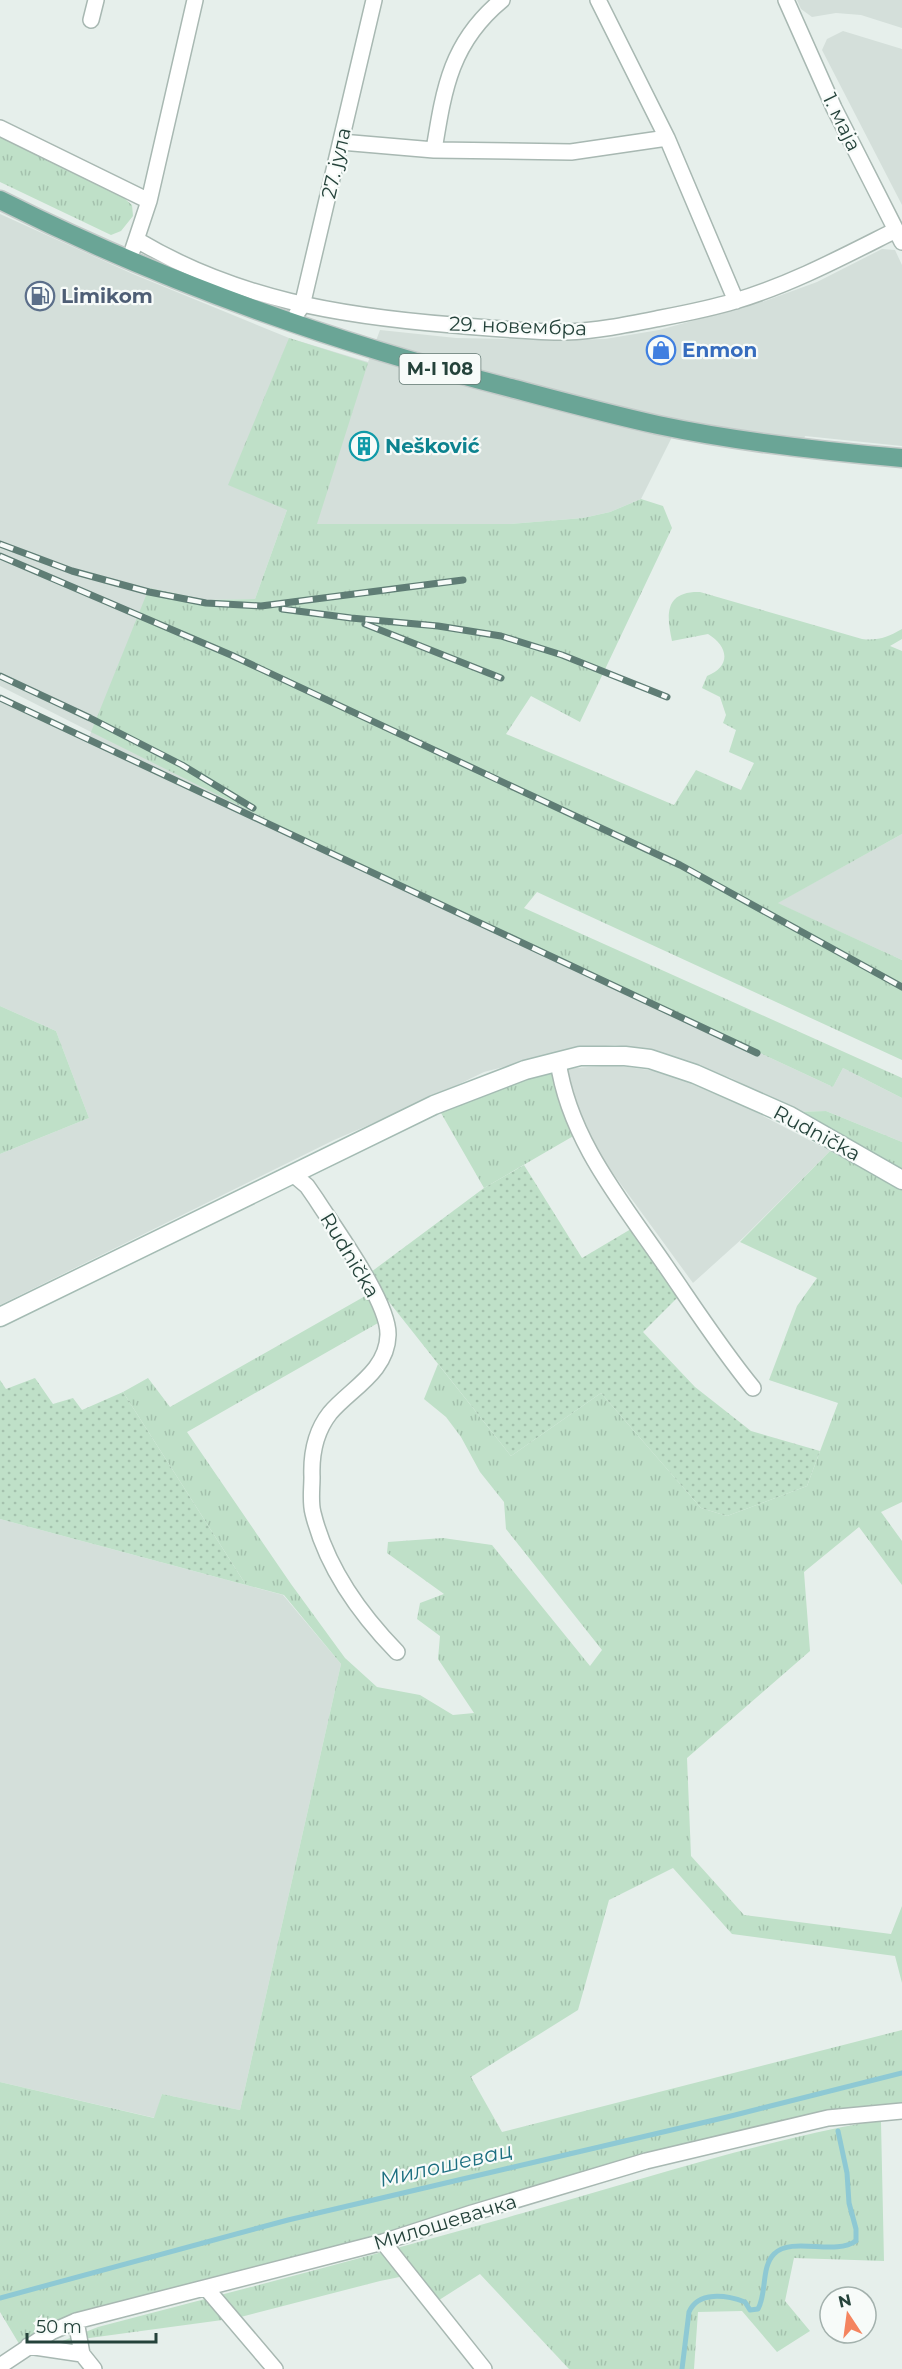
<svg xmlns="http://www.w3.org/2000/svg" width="902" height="2369" font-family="Montserrat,sans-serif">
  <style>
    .built { fill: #d4dfda }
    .grass { fill: url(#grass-tufts) }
    .garden { fill: url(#garden-dots) }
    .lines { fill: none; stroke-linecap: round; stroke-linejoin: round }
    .stream { stroke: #8ec9d4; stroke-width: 5 }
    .street-casing { stroke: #a8b8b2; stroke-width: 18 }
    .secondary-casing { stroke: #a4bbb3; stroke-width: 21 }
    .primary-casing { stroke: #c2cac8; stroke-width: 21 }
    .street { stroke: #fff; stroke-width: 15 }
    .secondary { stroke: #fff; stroke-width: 18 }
    .primary { stroke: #6aa596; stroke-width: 18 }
    .rail-casing { stroke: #5f7d75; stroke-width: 7 }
    .rail { stroke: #f7fbf9; stroke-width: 4.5; stroke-dasharray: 14; stroke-linecap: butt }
    .labels { text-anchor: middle; stroke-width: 4.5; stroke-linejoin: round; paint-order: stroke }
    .shield { fill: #f7fbf9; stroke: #637a73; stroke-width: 1.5 }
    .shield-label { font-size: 18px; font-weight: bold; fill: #24423a }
    .street-label { font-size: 20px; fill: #24423a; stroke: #f7fbf9 }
    .service-label { font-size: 20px; font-weight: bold; fill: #4e5e75; stroke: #f7fbf9; text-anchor: start }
    .shop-label { font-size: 20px; font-weight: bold; fill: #366cbe; stroke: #f7fbf9; text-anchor: start }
    .culture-label { font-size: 20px; font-weight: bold; fill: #0d838f; stroke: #f7fbf9; text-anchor: start }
    .water-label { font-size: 21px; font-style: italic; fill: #1c6f80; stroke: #f7fbf9 }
  </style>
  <defs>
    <pattern id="grass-tufts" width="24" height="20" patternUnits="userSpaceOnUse" patternTransform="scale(1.5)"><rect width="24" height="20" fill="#bfe0c8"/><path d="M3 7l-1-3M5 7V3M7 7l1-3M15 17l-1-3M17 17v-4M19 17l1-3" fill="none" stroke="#a4c1ad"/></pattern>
    <pattern id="garden-dots" width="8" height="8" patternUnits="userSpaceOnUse" patternTransform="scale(1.5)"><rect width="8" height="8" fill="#bfe0c8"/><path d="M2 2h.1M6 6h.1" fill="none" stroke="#a4c1ad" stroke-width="1.8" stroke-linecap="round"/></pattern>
  </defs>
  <rect width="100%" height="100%" fill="#e6efeb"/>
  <path class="built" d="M 797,0 L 902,0 L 902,28 L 861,15 L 836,13 L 812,17 L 801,9 Z
    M 843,31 L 902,49 L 902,205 L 822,50 L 827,39 Z
    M 0,214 L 133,274 L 289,338 L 368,362 L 380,330 L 456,338 L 561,340 L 605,339 L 659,330 L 765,301 L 817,282 L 882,249 L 895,250 L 902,265 L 902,446 L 805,436 L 800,455 L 673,435 L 641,499 L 610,512 L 583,518 L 510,524 L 317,524 L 287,510 L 255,599 L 207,600 L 149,589 L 391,881 L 833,1087 L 843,1068 L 902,1098 L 902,1142 L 826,1111 L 794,1112 L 731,1078 L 652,1051 L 615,1045 L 569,1050 L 484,1072 L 420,1103 L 334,1140 L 0,1305 L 0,1154 L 89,1118 L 56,1031 L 0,1006 L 0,699 L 88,741 L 91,732 L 0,686 Z
    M 902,834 L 902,960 L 777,903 Z
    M 614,1065 L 662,1072 L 704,1085 L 830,1151 L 744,1237 L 693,1283 L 582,1131 L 564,1069 Z
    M 0,1519 L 283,1595 L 341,1664 L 240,2110 L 162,2094 L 155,2118 L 0,2082 Z"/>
  <path class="grass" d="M 0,131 L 117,192 L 132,205 L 133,216 L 121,231 L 111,235 L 0,182 Z
    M 289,338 L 368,363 L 317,524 L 510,524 L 583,518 L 610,512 L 641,499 L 663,506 L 672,528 L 580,722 L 531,696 L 506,734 L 674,805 L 696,770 L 741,790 L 754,763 L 729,752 L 736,730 L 723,723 L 726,715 L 720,697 L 702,688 L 707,676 C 732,666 728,646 708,634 L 672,641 C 666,614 665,591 700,592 L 862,639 C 878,641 888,637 902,629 L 902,639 L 890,646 L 902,651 L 902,834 L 778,903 L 902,960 L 902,1060 L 537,892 L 524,908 L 902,1078 L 902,1098 L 843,1068 L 833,1087 L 391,881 L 91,732 L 149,588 L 207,600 L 255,599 L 287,510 L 228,485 Z
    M 0,1006 L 56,1031 L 89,1118 L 0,1154 Z
    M 564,1069 L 582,1131 L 484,1188 L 441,1113 L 516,1081 Z
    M 826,1111 L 902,1142 L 902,1169 L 794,1112 Z
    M 830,1151 L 902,1190 L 902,1502 L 881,1512 L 902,1541 L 902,1585 L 859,1527 L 804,1572 L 810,1651 L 687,1758 L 691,1856 L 744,1915 L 891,1934 L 902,1906 L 902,1983 L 895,1956 L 732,1934 L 673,1868 L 609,1900 L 578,2010 L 471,2077 L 502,2132 L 902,2030 L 902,2106 L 613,2171 L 47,2332 L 21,2347 L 0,2312 L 0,2082 L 154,2118 L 162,2094 L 240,2110 L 341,1664 L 284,1595 L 246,1585 L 123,1392 L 148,1378 L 170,1407 L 367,1295 L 377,1312 L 378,1323 L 187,1432 L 291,1584 L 345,1658 L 377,1687 L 420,1695 L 453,1715 L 474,1713 L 438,1659 L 440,1636 L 417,1619 L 420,1603 L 444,1594 L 387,1553 L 388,1542 L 443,1538 L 492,1545 L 590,1666 L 602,1650 L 506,1529 L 504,1502 L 480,1472 L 461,1437 L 446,1417 L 424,1399 L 438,1364 L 511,1456 L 601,1393 L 701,1508 L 727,1516 L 807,1486 L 838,1403 L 769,1380 L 797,1306 L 817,1278 L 740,1242 Z
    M 869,2122 L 881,2122 L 884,2261 L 794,2258 L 785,2301 L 810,2331 L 777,2352 L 742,2311 L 698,2312 L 694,2369 L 569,2369 L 480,2274 L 436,2302 L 414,2274 L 380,2281 L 237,2318 L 60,2342 L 98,2327 C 240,2290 382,2253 523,2213 C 637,2181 752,2143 869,2122 Z"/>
  <path class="garden" d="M 524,1165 L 582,1258 L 631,1229 L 678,1297 L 643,1332 L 695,1387 L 751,1431 L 820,1451 L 807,1486 L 727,1516 L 701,1508 L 601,1393 L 511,1456 L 378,1288 L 371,1272 L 484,1188 Z
    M 35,1378 L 53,1404 L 73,1398 L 82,1410 L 123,1392 L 246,1585 L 0,1519 L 0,1380 L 6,1389 Z"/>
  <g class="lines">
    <path class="stream" d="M 0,2298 L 288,2220 L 727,2117 L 902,2073
      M 682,2369 L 689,2312 C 698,2291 726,2295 745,2302 L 750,2310 L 758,2309 C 767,2293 761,2267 774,2254 C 792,2236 834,2256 856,2241 L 856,2229 L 849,2203 L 847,2173 L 838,2131"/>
    <g class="street-casing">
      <path id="street" d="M 598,0 L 667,138 L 736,301
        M 786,0 L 834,108 L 902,242
        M 91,20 L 96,0
        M 0,128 L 149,201
        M 341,142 L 434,150 L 571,152 L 667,138
        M 434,150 C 444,88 451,42 502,0
        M 137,240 C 236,299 340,316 453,325 C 490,328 528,332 566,332 C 596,331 626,325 656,319 C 682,314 709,309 735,301 C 792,284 844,256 896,230
        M 133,249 L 149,201 L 195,0
        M 297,313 L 302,306 L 374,0
        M 558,1061 C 569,1139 621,1201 665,1265 C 694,1307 721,1349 753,1388
        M 294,1175 L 307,1186 L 316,1199 C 335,1229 389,1302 388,1335 C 387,1372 350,1389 330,1413 C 315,1432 311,1453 312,1477 C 312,1489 310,1502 313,1513 C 326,1566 360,1614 397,1652
        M 383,2242 L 484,2369
        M 206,2288 L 275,2369
        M 76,2321 L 82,2354
        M 28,2346 L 82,2354 L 94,2369
        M 0,2366 L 51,2332 L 76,2321 L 383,2242 L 472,2213 L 646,2161 L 828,2118 L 902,2111"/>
    </g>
    <g class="secondary-casing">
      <path id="secondary" d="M 0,1317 L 434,1105 L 525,1070 L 580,1056 L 625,1056 L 650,1059 L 695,1074 L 790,1116 L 902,1180"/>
    </g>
    <g class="primary-casing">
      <path id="primary" d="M 0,200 C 163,282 335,343 511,388 C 560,401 608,414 658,425 C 738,442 820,451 902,458"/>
    </g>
    <use href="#street" class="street"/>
    <use href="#secondary" class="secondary"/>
    <use href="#primary" class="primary"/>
    <g class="rail-casing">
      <path id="rail" d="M 0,544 L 72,571 L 149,592 L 206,603 L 261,606 L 463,580
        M 0,556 L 231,655 L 680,865 L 902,987
        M 282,609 L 351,618 L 438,626 L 501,636 L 562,655 L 667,697
        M 365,624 L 501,678
        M 0,676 L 90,718 L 182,765 L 253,808
        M 0,698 L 757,1053"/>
    </g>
    <use href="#rail" class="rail"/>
  </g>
  <defs>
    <g id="fuel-ring" transform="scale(1.5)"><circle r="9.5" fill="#f7fbf9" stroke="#5c6f8a" stroke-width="1.5"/><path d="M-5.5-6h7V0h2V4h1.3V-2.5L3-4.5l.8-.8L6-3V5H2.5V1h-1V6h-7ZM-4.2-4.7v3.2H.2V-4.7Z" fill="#5c6f8a"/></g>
    <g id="shop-ring" transform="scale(1.5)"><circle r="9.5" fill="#f7fbf9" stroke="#3f7fe0" stroke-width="1.5"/><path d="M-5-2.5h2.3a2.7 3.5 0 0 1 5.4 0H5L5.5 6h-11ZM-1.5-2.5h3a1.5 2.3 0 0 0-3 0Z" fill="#3f7fe0"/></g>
    <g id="building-ring" transform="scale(1.5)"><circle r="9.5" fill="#f7fbf9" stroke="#0f9aa8" stroke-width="1.5"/><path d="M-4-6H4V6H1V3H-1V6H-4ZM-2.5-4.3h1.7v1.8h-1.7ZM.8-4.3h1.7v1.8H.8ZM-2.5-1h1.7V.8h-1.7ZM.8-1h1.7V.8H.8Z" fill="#0f9aa8"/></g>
  </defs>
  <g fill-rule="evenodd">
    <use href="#fuel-ring" x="40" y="296"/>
    <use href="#shop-ring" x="661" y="350"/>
    <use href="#building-ring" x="364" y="446"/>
  </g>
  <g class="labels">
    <rect class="shield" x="399.5" y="354" width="81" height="30" rx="4.5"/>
    <g class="shield-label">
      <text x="440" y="375">M-I 108</text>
    </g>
    <g class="street-label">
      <text transform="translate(842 122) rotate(64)" y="7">1. маја</text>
      <text transform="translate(336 163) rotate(-77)" y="7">27. јула</text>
      <text transform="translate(518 326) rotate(2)" y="7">29. новембра</text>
      <text transform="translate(817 1133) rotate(28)" y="7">Rudnička</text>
      <text transform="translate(350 1255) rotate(59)" y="7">Rudnička</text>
      <text transform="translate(445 2222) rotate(-17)" y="7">Милошевачка</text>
    </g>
    <g class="service-label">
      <text x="61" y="303">Limikom</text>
    </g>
    <g class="shop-label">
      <text x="682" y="357">Enmon</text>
    </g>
    <g class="culture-label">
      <text x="385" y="453">Nešković</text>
    </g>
    <g class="water-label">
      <text transform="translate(446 2165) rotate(-13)" y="7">Милошевац</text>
    </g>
  </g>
  <g transform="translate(848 2315) rotate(347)"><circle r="28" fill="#f7fbf9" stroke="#a3b1ad" stroke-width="1.5"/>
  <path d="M0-4.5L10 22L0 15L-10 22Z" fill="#f4845f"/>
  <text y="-9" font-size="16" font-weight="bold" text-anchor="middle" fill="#24423a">N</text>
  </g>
  <path d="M27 2333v9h129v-9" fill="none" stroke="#24423a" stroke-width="3"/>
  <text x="36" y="2333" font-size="18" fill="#24423a" stroke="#f7fbf9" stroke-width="4.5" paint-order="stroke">50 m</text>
</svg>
